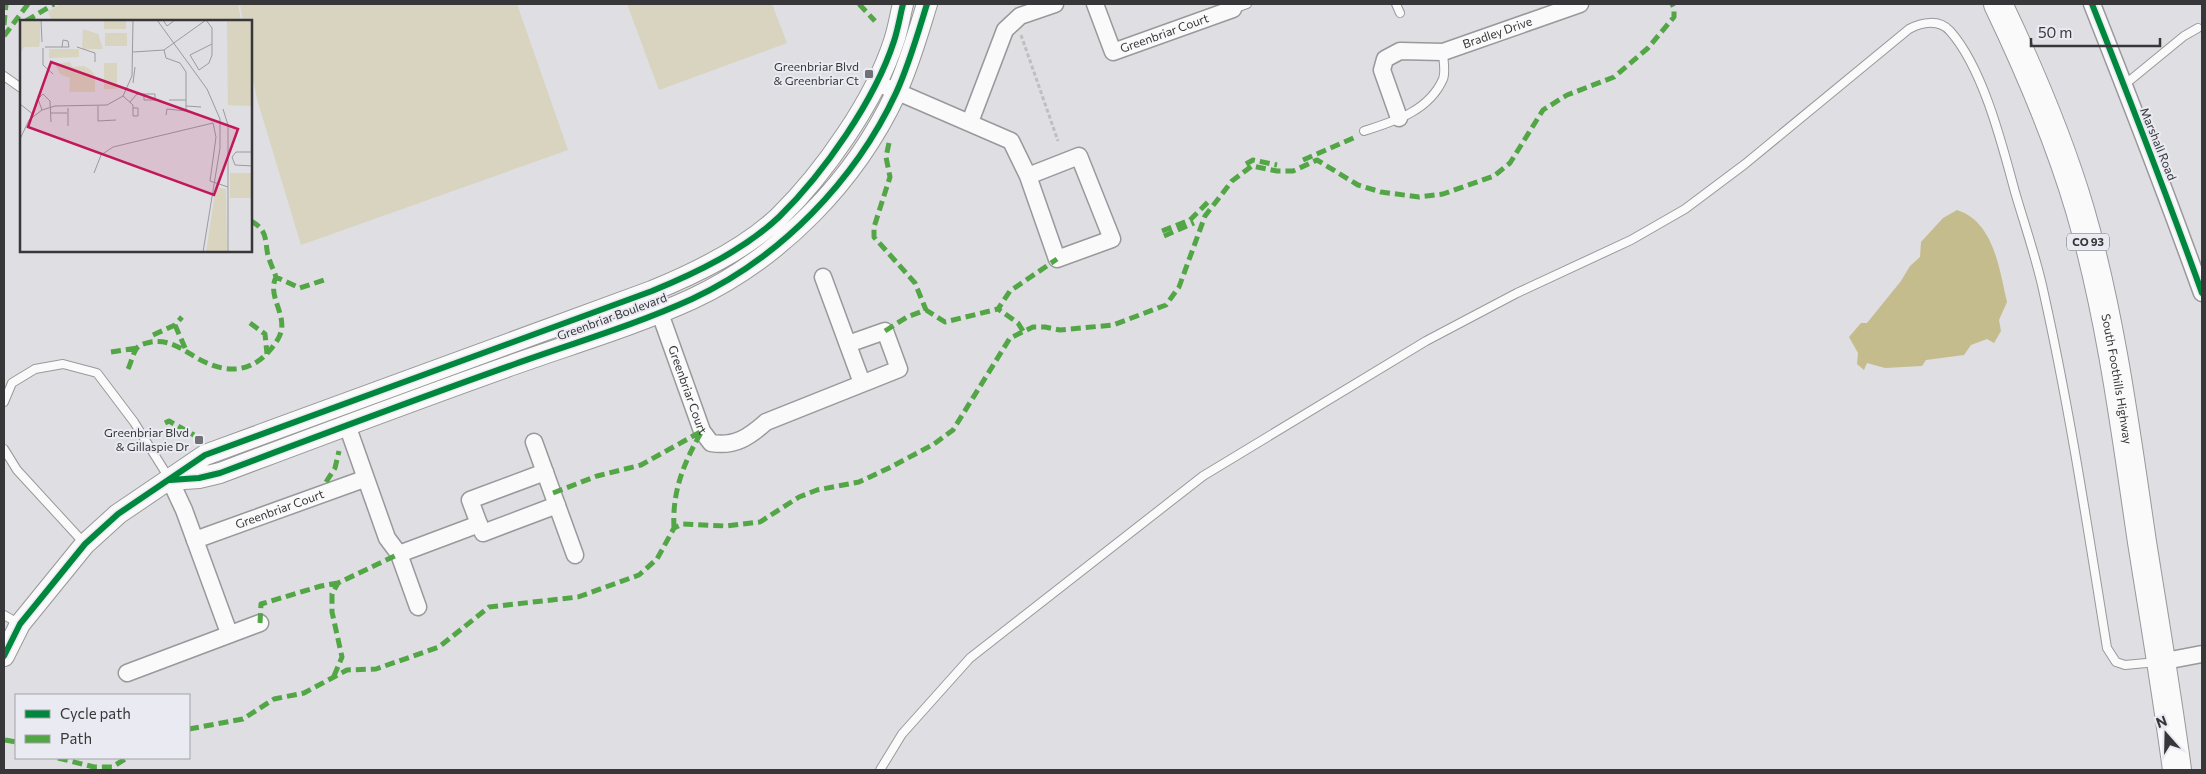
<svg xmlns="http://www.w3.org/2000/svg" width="2206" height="774" font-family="Commissioner,sans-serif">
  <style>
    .green { fill: #d8d4bf }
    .water { fill: #c5bc8e }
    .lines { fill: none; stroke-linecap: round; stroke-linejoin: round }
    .service-casing { stroke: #99999c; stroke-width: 10 }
    .minor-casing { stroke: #99999c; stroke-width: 19 }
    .tertiary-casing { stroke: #99999c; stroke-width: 22 }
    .trunk-casing { stroke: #99999c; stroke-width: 30 }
    .path { stroke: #bfbfc0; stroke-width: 3; stroke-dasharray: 4 2.5; stroke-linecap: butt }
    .service { stroke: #fafafb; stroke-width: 8 }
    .minor { stroke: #fafafb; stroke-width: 16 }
    .tertiary { stroke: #fafafb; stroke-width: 20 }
    .trunk { stroke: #fafafb; stroke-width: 28 }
    .quiet { stroke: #53a645; stroke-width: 5; stroke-dasharray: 10 5; stroke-linecap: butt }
    .cycleway-casing { stroke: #eaeaf2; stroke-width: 9 }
    .cycleway { stroke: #00873e; stroke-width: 6 }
    .poi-dot { fill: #717175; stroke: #eaeaf2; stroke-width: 2 }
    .labels { text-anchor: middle; stroke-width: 4; stroke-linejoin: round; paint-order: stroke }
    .shield { fill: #eaeaf2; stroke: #6d6d71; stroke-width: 1 }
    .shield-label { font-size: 11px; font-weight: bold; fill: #37373a }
    .street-label { font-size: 12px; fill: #37373a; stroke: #eaeaf2 }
    .poi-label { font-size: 12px; fill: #37373a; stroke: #eaeaf2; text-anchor: end }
    .inset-road { fill: none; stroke: #9b9b9f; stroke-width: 1 }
    .view { fill: #c2185b; fill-opacity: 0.15; stroke: #c2185b; stroke-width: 2.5 }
    .inset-edge { fill: none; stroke: #37373a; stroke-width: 2.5 }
  </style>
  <rect width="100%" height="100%" fill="#dedee3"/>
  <path class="green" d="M 60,4 L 238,4 L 241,21 L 52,21 L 48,12 Z
    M 240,4 L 517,4 L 568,150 L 301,245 L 257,99 L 251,67 L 251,21 L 243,21 Z
    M 627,4 L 772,4 L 787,43 L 659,90 Z"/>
  <path class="water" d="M 1957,210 C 1994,222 1999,268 2007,302 L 1999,320 L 2001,331 L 1994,343 L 1987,339 L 1971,345 L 1964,355 L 1926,360 L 1922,366 L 1885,368 L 1867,363 L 1864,370 L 1857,364 L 1858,353 L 1849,337 L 1861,323 L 1867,323 L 1901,281 L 1910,266 L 1920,257 L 1921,242 L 1943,218 Z"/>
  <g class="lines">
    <g class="service-casing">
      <path id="service" d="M 1396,4 L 1400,13
        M 1233,9 L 1247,4
        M 4,76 L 21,88
        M 2123,86 L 2184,36 L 2198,28
        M 1364,131 C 1395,121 1429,111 1443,79 C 1446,72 1443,59 1443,52
        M 4,402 L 12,383 L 35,369 L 63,364 L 97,373 L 134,422 L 169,478
        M 4,449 L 17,470 L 85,544
        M 4,615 L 18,623
        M 880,770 L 902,734 L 970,658 L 1203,476 L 1426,341 L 1517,293 L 1631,240 L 1685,209 L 1745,164 L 1909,29 C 1922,22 1939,19 1950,31 C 1983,68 2002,144 2015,192 C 2025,226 2037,260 2044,294 C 2070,411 2088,530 2107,648 L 2116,662 L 2125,665 L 2157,662"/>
    </g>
    <g class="minor-casing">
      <g id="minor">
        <path id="s1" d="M 1095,4 L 1113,52 L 1233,9 L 1231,4"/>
        <path d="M 2092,4 C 2130,100 2167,196 2202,293"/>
        <path d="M 877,83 L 1011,141 L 1028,176 L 1057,259 L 1112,239 L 1079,156 L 1028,176"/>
        <path id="s2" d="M 1399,118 L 1382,70 L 1385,59 L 1400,51 L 1443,52 L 1580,4"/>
        <path d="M 970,122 L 1005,30 L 1020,16 L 1055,4"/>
        <path d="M 823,277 L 862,383"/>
        <path id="s3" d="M 652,291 L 702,431 L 711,443 C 735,447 749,437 766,422 L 899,369 L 885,331 L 848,344"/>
        <path d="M 347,425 L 387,538 L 399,554 L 418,607"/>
        <path d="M 534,442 L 575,555"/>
        <path d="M 170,480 L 184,510 L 229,633"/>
        <path d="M 479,524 L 470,500 L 545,472"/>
        <path id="s4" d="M 195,540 L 364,479"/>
        <path d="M 399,554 L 479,524 L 483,533 L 557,505"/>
        <path d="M 2160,662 L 2202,654"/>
        <path d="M 127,673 L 260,623"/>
      </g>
    </g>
    <g class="tertiary-casing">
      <path id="tertiary" d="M 170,480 L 199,478 L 220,473 C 318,436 416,399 515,364 C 574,343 635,325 692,299 C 780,258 855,181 896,93 C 909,65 918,33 927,4
        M 4,656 L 20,624 L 85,544 L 118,514 L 205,455 L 652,291 C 696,273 744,250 779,217 C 824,173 875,100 894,41 C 898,29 900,16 903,4"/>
    </g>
    <g class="trunk-casing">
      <g id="trunk">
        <path id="s5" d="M 1998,4 C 2030,71 2059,139 2080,210 C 2111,316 2126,434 2142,542 C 2154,618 2167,694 2177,770"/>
      </g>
    </g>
    <path class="path" d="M 1021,35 L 1058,141"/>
    <use href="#service" class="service"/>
    <use href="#minor" class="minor"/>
    <use href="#tertiary" class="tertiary"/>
    <use href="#trunk" class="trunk"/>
    <path class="quiet" d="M 859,4 L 875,21
      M 26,21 L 54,4
      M 4,25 L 6,4
      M 4,36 L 28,4
      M 889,143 L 886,157 L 890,177 L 874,227 L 874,237 L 915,283 L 926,310
      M 1303,160 L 1358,136
      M 1246,164 L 1253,160 L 1277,165
      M 251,221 C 265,229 265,235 267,250 C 268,259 273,268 276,277 L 300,288 L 324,280
      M 1162,231 L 1190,220 L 1211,199
      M 1164,236 L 1194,223
      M 250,323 L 265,334 L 267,354
      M 175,325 L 186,350
      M 885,331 L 907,317 L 926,310 L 945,322 L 998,309
      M 1023,331 L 1018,323 L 998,309 L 1010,291 L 1057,259
      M 153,335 L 175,325 L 182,317
      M 111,352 L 137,348
      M 128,369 C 131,363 133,353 137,348 C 140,344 147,343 151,342 C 169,339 182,349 197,358 C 230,377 258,372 278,339 C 291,317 266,298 276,277
      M 165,423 L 169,421 L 194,435
      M 326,482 L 335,468 L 339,451
      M 553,493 L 597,476 L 641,465 L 702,431
      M 674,528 C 672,491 684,462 702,431
      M 260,623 L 261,604 L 321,586 L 338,583
      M 334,676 L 342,657 L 332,612 L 332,594 L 338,583 L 399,554
      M 189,729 L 243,719 L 274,699 L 304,693 L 347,670 L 376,669 L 439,647 L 489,607 L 578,597 L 639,575 L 657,559 L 674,528 L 682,524 L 726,526 L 760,522 L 799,497 L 817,490 L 859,482 L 889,468 L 934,444 L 953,430 L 1010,338 L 1033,327 L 1045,327 L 1060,330 L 1113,325 L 1166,305 L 1179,287 L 1205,216 L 1232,181 L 1252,166 L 1277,171 L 1293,171 L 1317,160 L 1358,185 L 1381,192 L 1419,197 L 1443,194 L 1494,176 L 1510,163 L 1543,110 L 1567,95 L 1614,77 L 1648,48 L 1674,17 L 1674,8 L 1672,4
      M 5,740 L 16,742
      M 58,758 L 94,767 L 112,767 L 127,758"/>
    <g class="cycleway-casing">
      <path id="cycleway" d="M 2092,4 C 2130,100 2167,196 2202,293
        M 170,480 L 199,478 L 220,473 C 318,436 416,399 515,364 C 574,343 635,325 692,299 C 780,258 855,181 896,93 C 909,65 918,33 927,4
        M 4,656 L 20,624 L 85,544 L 118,514 L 205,455 L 652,291 C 696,273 744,250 779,217 C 824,173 875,100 894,41 C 898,29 900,16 903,4"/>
    </g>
    <use href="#cycleway" class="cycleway"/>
  </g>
  <g class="poi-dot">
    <rect x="864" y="69" width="10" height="10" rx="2.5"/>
    <rect x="194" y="435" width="10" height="10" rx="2.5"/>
  </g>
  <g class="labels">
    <rect class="shield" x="2067" y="233.5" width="42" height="17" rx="4"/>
    <g class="shield-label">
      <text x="2088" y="246">CO 93</text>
    </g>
    <g class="street-label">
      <text dy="4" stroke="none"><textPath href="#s1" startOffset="106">Greenbriar Court</textPath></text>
      <text dy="4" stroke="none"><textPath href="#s2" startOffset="180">Bradley Drive</textPath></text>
      <text transform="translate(2158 144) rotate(68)" y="4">Marshall Road</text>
      <text transform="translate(612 317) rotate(-20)" y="4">Greenbriar Boulevard</text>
      <text dy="4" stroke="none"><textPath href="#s5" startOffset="395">South Foothills Highway</textPath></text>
      <text dy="4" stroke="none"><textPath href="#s3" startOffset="105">Greenbriar Court</textPath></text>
      <text dy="4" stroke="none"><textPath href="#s4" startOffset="90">Greenbriar Court</textPath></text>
    </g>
    <g class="poi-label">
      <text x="859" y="71">Greenbriar Blvd<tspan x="859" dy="14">&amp; Greenbriar Ct</tspan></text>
      <text x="189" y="437">Greenbriar Blvd<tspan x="189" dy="14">&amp; Gillaspie Dr</tspan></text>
    </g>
  </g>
  <g transform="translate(20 20)">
    <rect width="232" height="232" fill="#dedee3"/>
    <path d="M 0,0 L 20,0 L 20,21 L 19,27 L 4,27 L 0,33 ZM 84,0 L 106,0 L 106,9 L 84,9 ZM 207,0 L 232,0 L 232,86 L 208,85 ZM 63,9 L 78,14 L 83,29 L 62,29 ZM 85,13 L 107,13 L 107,26 L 85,26 ZM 29,29 L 59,29 L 59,37 L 29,38 ZM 50,42 L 52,47 L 64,46 L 71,50 L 75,56 L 75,72 L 49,72 L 50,58 L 40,54 L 35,44 ZM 84,43 L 97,43 L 97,69 L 84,69 ZM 210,153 L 232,153 L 232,178 L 210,178 ZM 196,167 L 206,169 L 207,232 L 186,232 Z" fill="#d8d4bf"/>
    <path class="inset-road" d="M 21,0 L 22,22M 137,0 L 187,69 L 200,99 L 200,128 L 183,232M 143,0 L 147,6 L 155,0M 186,0 L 192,8 L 192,35 L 189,43 L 179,50 L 170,35 L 192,24M 25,27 L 49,27 L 48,21 L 43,20 L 42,27M 57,27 L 75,33 L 75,42M 23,28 L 23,45 L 33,54M 144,30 L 146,38 L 160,43 L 166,52 L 166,91 L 147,89 L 146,95M 113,32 L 144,30 L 186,0M 113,63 L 115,47M 103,76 L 113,85 L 113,96 L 118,96 L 118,88 L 113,88M 149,80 L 166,80M 110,82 L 117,74 L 135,74 L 135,80 L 124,80 L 124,74M 0,84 L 14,95M 78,86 L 78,101 L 96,100M 166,86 L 181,87M 48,88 L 48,106M 203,89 L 208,105 L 208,232M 22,90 L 18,79 L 23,74 L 30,81 L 31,102M 31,93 L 47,93M 0,119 L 9,100 L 22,90 L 35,86 L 87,85 L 103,76 L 112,56 L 113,0M 212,137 L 215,145 L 233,146M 212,137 L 216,132 L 233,132M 74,153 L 81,135 L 93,127 L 193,103 L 196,117 L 190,161 L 208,167"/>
    <path class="view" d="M 31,42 L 218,109 L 194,175 L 8,107 Z"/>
    <rect width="232" height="232" class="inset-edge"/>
  </g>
  <rect width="2206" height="774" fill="none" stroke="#37373a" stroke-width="10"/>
  <rect x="15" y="694" width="175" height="65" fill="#eaeaf2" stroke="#a2a2a8"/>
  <rect x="25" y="710" width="25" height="8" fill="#00873e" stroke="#a2a2a8"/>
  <text x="60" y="719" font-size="15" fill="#37373a">Cycle path</text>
  <rect x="25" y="735" width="25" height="8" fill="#53a645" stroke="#a2a2a8"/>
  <text x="60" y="744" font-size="15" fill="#37373a">Path</text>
  <g transform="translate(2166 734) rotate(340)" stroke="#eaeaf2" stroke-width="4" paint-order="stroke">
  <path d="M0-4L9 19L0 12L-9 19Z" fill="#37373a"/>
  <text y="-8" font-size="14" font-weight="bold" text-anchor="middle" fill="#37373a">N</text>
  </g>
  <path d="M2031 38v8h129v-8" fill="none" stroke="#37373a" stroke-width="2.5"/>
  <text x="2038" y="38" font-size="15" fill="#37373a" stroke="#eaeaf2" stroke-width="4" paint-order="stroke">50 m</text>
</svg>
